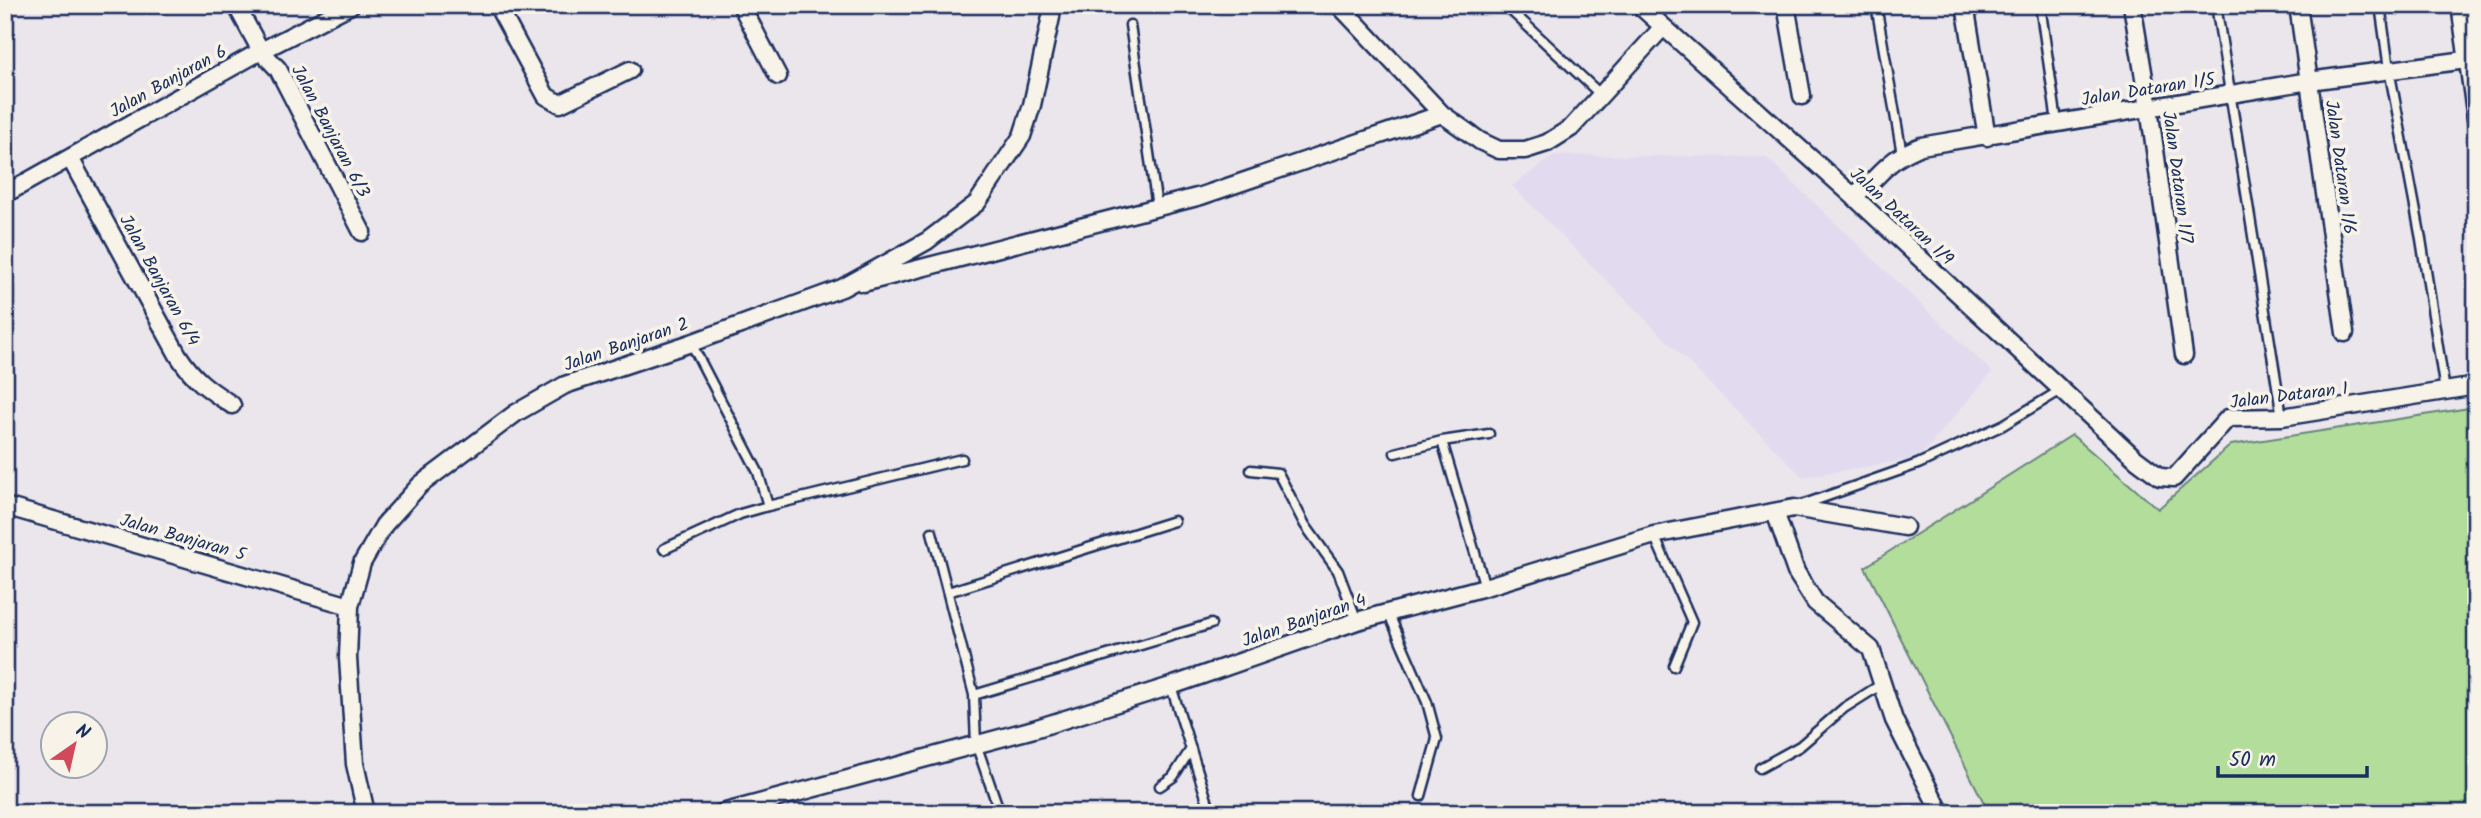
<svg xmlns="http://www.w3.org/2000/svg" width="2481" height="818" font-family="Kalam,sans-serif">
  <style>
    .built { fill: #e2dbef }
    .green { fill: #b3dd9a; stroke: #67867c; stroke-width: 2 }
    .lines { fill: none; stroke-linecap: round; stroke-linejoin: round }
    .lane-casing { stroke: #1b2f5e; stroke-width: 13 }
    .street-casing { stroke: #1b2f5e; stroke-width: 21 }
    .lane { stroke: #f7f3e8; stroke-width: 8 }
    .street { stroke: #f7f3e8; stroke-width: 16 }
    .labels { text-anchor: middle; stroke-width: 7; stroke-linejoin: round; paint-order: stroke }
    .street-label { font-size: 18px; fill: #1b2f5e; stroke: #f7f3e8 }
  </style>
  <rect width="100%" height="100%" fill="#ebe5ec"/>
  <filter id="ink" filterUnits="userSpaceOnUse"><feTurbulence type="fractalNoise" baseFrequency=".0143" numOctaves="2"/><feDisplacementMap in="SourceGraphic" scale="14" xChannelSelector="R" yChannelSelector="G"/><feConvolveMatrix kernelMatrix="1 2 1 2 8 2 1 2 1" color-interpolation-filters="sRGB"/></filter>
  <g filter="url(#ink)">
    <path class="built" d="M 1555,155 L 1766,157 L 1992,372 L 1919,458 L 1803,477 L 1512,186 Z"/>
    <path class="green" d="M 2476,407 L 2476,813 L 1989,813 L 1865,567 L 2072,435 L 2158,509 L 2231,445 Z"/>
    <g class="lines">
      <g class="lane-casing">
        <path id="lane" d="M 1505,5 L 1601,95
          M 1876,5 L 1902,154
          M 2040,5 L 2057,122
          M 2216,5 L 2282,417
          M 2380,5 L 2389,69 L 2421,239 L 2445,391
          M 1130,25 L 1157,207
          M 1395,453 L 1442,441
          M 1251,470 L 1278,473 L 1305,525 L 1338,571 L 1357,621
          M 768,506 L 962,459
          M 1799,506 L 1918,464 L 2003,425 L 2061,390
          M 932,532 L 974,695 L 976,744 L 1000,813
          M 1654,535 L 1692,622 L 1674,666
          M 664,549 L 740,514 L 768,506 L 758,472 L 691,343
          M 1485,587 L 1442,441 L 1489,434
          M 948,592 L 1174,521
          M 1388,612 L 1427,702 L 1437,739 L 1421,796
          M 1171,686 L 1211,813
          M 974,695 L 1211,624
          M 1760,768 L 1800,746 L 1844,708 L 1882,684
          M 1160,786 L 1173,777 L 1191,749"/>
      </g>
      <g class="street-casing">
        <path id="street" d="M 236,5 L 261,51 L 278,69 L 362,232
          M 497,5 L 546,96 L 560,104 L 630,70
          M 741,5 L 778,76
          M 1339,5 L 1442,114 L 1480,141 L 1499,150 L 1525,150 L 1547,143 L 1571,128 L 1662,28
          M 1639,5 L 1852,195 L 2136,459 L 2160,477 L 2174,478 L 2228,418 L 2282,417 L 2476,386
          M 1786,5 L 1802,96
          M 1965,5 L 1987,137
          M 2132,5 L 2149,108 L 2184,355
          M 2298,5 L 2345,333
          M 2460,5 L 2476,119
          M 70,158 L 178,355 C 194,380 208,389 232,405
          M 5,194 L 261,51 L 351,5
          M 1852,195 C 1869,188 1877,174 1891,163 C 1900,155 1910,151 1921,146 L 2309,81 L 2466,60
          M 863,283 L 1201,196 L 1442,114
          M 5,506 L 350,606
          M 1775,512 L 1796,572 L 1815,602 L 1871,649 L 1894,720 L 1941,813
          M 366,813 L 355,764 L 348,658 L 350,606 L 362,563 L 384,525 L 420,485 L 516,413 L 565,385 L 691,343 L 842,288 L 927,241 L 977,203 L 1022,136 L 1032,105 L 1051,17 L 1052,5
          M 722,813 L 1034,729 L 1171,686 L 1357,621 L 1485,587 L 1654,535 L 1794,508 L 1905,527"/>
      </g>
      <use href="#lane" class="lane"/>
      <use href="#street" class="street"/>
    </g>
  </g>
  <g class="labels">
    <g class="street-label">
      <text transform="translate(168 81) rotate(-29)" y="6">Jalan Banjaran 6</text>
      <text transform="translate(2148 89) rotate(-9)" y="6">Jalan Dataran 1/5</text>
      <text transform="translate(331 131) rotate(62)" y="6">Jalan Banjaran 6/3</text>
      <text transform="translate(2341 167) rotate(82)" y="6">Jalan Dataran 1/6</text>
      <text transform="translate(2178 177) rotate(82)" y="6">Jalan Dataran 1/7</text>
      <text transform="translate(1902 216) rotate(43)" y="6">Jalan Dataran 1/9</text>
      <text transform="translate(160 280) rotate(61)" y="6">Jalan Banjaran 6/4</text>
      <text transform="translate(626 344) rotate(-19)" y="6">Jalan Banjaran 2</text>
      <text transform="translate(2289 395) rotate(-7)" y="6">Jalan Dataran 1</text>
      <text transform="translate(183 537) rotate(16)" y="6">Jalan Banjaran 5</text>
      <text transform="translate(1304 620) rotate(-19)" y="6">Jalan Banjaran 4</text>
    </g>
  </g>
  <rect width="2481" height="818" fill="none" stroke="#f7f3e8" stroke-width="28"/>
  <rect x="14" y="14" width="2453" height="790" fill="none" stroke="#1b2f5e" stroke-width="2.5" filter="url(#ink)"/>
  <g transform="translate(74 745) rotate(34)"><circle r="33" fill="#f7f3e8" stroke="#9fa5b1" stroke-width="2"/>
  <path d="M0-5L12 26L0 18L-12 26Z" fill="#d1495b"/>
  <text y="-10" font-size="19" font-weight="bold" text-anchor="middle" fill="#1b2f5e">N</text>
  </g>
  <path d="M2218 766v10h149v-10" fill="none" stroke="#1b2f5e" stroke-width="3.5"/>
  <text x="2229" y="766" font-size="21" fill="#1b2f5e" stroke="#f7f3e8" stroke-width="5" paint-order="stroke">50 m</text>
</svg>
